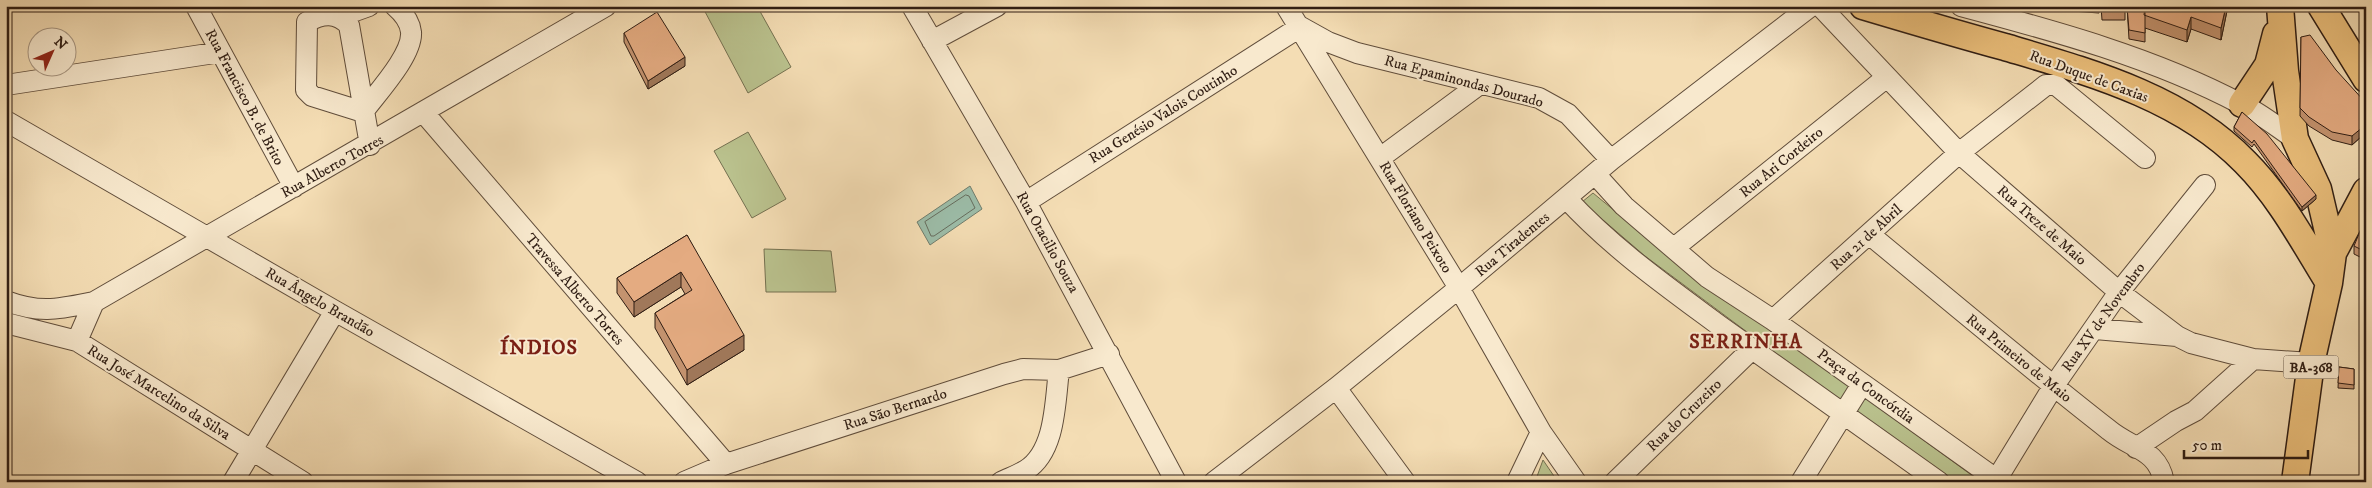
<svg xmlns="http://www.w3.org/2000/svg" width="2372" height="488" font-family="'IM FELL DW Pica',serif">
  <style>
    .green { fill: #bac28e; stroke: #747050 }
    .water { fill: #9cbda9; stroke: #707d6d }
    .lines { fill: none; stroke-linecap: round; stroke-linejoin: round }
    .shore { stroke: #666d5e; stroke-width: 1 }
    .minor-casing { stroke: #604d3b; stroke-width: 22 }
    .major-casing { stroke: #2f1d13; stroke-width: 29 }
    .minor { stroke: #f8e9ce; stroke-width: 20 }
    .major { stroke: #eabe7a; stroke-width: 26 }
    .wall { fill: #c4936f; stroke: #2f1d13 }
    .shaded-wall { fill: #a0785a; stroke: #2f1d13 }
    .building { fill: #e4ab81; stroke: #2f1d13 }
    .labels { text-anchor: middle; stroke-width: 4; stroke-linejoin: round; paint-order: stroke }
    .shield { fill: #f8e9ce; stroke: #6b5a4b; stroke-width: 1 }
    .shield-label { font-size: 14px; font-weight: bold; fill: #2f1d13 }
    .street-label { font-size: 15px; fill: #2f1d13; stroke: #f8e9ce }
    .district-label { font-size: 20px; font-weight: bold; letter-spacing: 1px; fill: #7a1f14; stroke: #f8e9ce }
  </style>
  <rect width="100%" height="100%" fill="#f4ddb4"/>
  <filter id="stains"><feTurbulence type="fractalNoise" baseFrequency=".004" numOctaves="4"/><feColorMatrix values="0 0 0 0 .2 0 0 0 0 .09 0 0 0 0 .02 0 0 0 .5 -.17"/></filter>
  <radialGradient id="worn" r=".72"><stop offset=".6" stop-color="#630" stop-opacity="0"/><stop offset="1" stop-color="#630" stop-opacity=".3"/></radialGradient>
  <path class="green" d="M 702,6 L 757,6 L 791,67 L 748,93 Z
    M 748,132 L 786,199 L 752,218 L 714,151 Z
    M 1593,193 L 1656,245 L 1981,482 L 1954,482 L 1892,440 L 1645,256 L 1582,202 Z
    M 764,249 L 831,251 L 836,292 L 766,292 Z
    M 1543,460 L 1558,482 L 1535,482 Z"/>
  <path class="water" d="M 970,186 L 982,209 L 930,245 L 917,222 Z"/>
  <g class="lines">
    <path class="shore" d="M 966,195 L 969,196 L 975,208 L 934,236 L 931,236 L 925,222 Z"/>
    <g class="minor-casing">
      <path id="minor" d="M 196,6 L 294,187
        M 912,6 L 1026,202 L 1176,482
        M 1286,6 L 1459,288 L 1541,432 L 1576,482
        M 1820,6 L 1959,153 L 2119,292 L 2177,336 L 2191,343 L 2253,359 L 2311,363
        M 1961,6 C 2055,31 2154,58 2241,104 C 2260,113 2277,127 2295,139
        M 341,16 L 369,6
        M 1301,27 L 1328,42 L 1357,53 L 1539,98 L 1568,114 L 1611,160
        M 932,41 L 997,6
        M 6,85 L 221,52
        M 363,112 L 312,96 L 306,90 L 307,22 C 323,13 336,12 349,25 L 370,145
        M 363,112 C 376,94 413,55 411,32 C 410,21 403,13 395,6
        M 424,113 L 726,464
        M 6,121 L 335,311 L 637,482
        M 1380,158 L 1480,84
        M 1595,174 L 1624,206 L 1707,277 L 1773,320 L 2000,482
        M 1566,198 C 1612,248 1666,286 1720,326 C 1793,378 1866,430 1939,482
        M 1026,202 L 1300,27
        M 1869,234 C 1949,300 2027,366 2109,430 C 2132,449 2158,449 2164,482
        M 1674,248 L 1887,77
        M 6,301 C 41,314 59,309 94,302
        M 1773,320 L 1959,153 L 2046,85 L 2056,85 L 2145,158
        M 6,323 L 77,341 L 303,482
        M 2095,329 L 2177,336
        M 77,341 L 94,302 L 606,6
        M 1336,388 L 1405,482
        M 2136,448 L 2176,421 L 2195,411 L 2253,359
        M 233,482 L 335,311
        M 684,482 L 726,464 L 1004,374 L 1023,369 L 1059,370 L 1109,354
        M 1001,482 C 1009,478 1018,475 1026,470 C 1056,451 1055,401 1059,370
        M 1214,482 L 1336,388 L 1459,288 L 1611,160 L 1811,6
        M 1517,482 L 1541,432
        M 1615,482 L 1752,349
        M 1801,482 L 1862,384
        M 1995,482 L 2053,387 L 2119,292 L 2205,185"/>
    </g>
    <g class="major-casing">
      <path id="major" d="M 1863,6 C 1910,20 1957,34 2005,47 C 2089,72 2182,97 2245,162 C 2280,197 2303,241 2329,283
        M 2280,6 L 2285,71 L 2295,139 L 2318,189 L 2333,253 L 2329,283 L 2311,363 L 2295,482
        M 2321,6 L 2366,79
        M 2242,104 L 2268,65 L 2276,34
        M 2333,253 L 2366,191"/>
    </g>
    <use href="#minor" class="minor"/>
    <use href="#major" class="major"/>
  </g>
  <path class="wall" d="M 2060,6 L 2099,6 L 2099,13 L 2072,11 Z
    M 2101,6 L 2125,6 L 2125,20 L 2102,20 Z
    M 2127,6 L 2228,6 L 2221,40 L 2191,29 L 2187,42 L 2145,28 L 2145,42 L 2129,39 Z
    M 624,33 L 685,66 L 648,89 L 624,42 Z
    M 2301,37 L 2363,135 L 2352,145 L 2332,140 L 2309,126 L 2300,116 Z
    M 2242,112 L 2316,199 L 2302,211 L 2254,144 L 2252,147 L 2234,131 L 2234,127 Z
    M 2366,225 L 2366,260 L 2354,254 L 2354,246 Z
    M 687,235 L 744,350 L 687,385 L 655,328 L 655,313 L 685,294 L 681,287 L 634,317 L 617,293 L 617,278 Z
    M 2339,367 L 2354,369 L 2354,389 L 2338,388 Z"/>
  <path class="shaded-wall" d="M 2226,6 L 2228,6 L 2221,40 L 2221,28 Z
    M 2191,17 L 2191,29 L 2187,42 L 2187,30 Z
    M 685,57 L 685,66 L 648,89 L 648,81 Z
    M 2366,117 L 2366,126 L 2363,135 L 2352,145 L 2352,136 Z
    M 2316,195 L 2316,199 L 2302,211 L 2302,207 Z
    M 681,272 L 681,287 L 634,317 L 634,302 Z
    M 744,335 L 744,350 L 687,385 L 687,370 Z"/>
  <path class="building" d="M 2102,6 L 2125,6 L 2125,8 L 2102,8 Z
    M 2127,6 L 2145,6 L 2145,33 L 2129,30 Z
    M 2145,6 L 2226,6 L 2221,28 L 2191,17 L 2187,30 L 2144,15 Z
    M 657,12 L 685,57 L 648,81 L 624,33 Z
    M 2310,35 L 2336,70 L 2366,103 L 2366,117 L 2363,127 L 2352,136 L 2332,132 L 2309,117 L 2300,108 L 2301,37 Z
    M 2242,112 L 2267,134 L 2316,195 L 2302,207 L 2254,140 L 2252,143 L 2234,127 Z
    M 2363,224 L 2366,225 L 2366,252 L 2354,246 Z
    M 687,235 L 744,335 L 687,370 L 655,313 L 692,290 L 681,272 L 634,302 L 617,278 Z
    M 2339,367 L 2354,369 L 2354,385 L 2338,383 Z"/>
  <g class="labels">
    <rect class="shield" x="2283.5" y="355.5" width="55" height="23" rx="4"/>
    <g class="shield-label">
      <text x="2311" y="372">BA-368</text>
    </g>
    <g class="street-label">
      <text transform="translate(2089 76) rotate(20)" y="5">Rua Duque de Caxias</text>
      <text transform="translate(1464 81) rotate(15)" y="5">Rua Epaminondas Dourado</text>
      <text transform="translate(245 97) rotate(62)" y="5">Rua Francisco B. de Brito</text>
      <text transform="translate(1163 114) rotate(-32)" y="5">Rua Genésio Valois Coutinho</text>
      <text transform="translate(1781 162) rotate(-39)" y="5">Rua Ari Cordeiro</text>
      <text transform="translate(332 166) rotate(-29)" y="5">Rua Alberto Torres</text>
      <text transform="translate(1416 217) rotate(59)" y="5">Rua Floriano Peixoto</text>
      <text transform="translate(2042 225) rotate(41)" y="5">Rua Treze de Maio</text>
      <text transform="translate(1866 237) rotate(-42)" y="5">Rua 21 de Abril</text>
      <text transform="translate(1048 242) rotate(61)" y="5">Rua Otacilio Souza</text>
      <text transform="translate(1512 244) rotate(-40)" y="5">Rua Tiradentes</text>
      <text transform="translate(575 289) rotate(49)" y="5">Travessa Alberto Torres</text>
      <text transform="translate(320 302) rotate(30)" y="5">Rua Ângelo Brandão</text>
      <text transform="translate(2103 317) rotate(-54)" y="5">Rua XV de Novembro</text>
      <text transform="translate(2019 358) rotate(39)" y="5">Rua Primeiro de Maio</text>
      <text transform="translate(1866 386) rotate(36)" y="5">Praça da Concórdia</text>
      <text transform="translate(159 392) rotate(32)" y="5">Rua José Marcelino da Silva</text>
      <text transform="translate(895 409) rotate(-18)" y="5">Rua São Bernardo</text>
      <text transform="translate(1684 415) rotate(-44)" y="5">Rua do Cruzeiro</text>
    </g>
    <g class="district-label">
      <text x="1746" y="348">SERRINHA</text>
      <text x="539" y="354">ÍNDIOS</text>
    </g>
  </g>
  <rect width="2372" height="488" fill="none" stroke="#f4ddb4" stroke-width="25"/>
  <rect x="8" y="8" width="2357" height="473" fill="none" stroke="#2f1d13" stroke-width="2.5"/>
  <rect x="12" y="12" width="2347" height="463" fill="none" stroke="#2f1d13"/>
  <g transform="translate(52 52) rotate(45)"><circle r="24" fill="#f8e9ce" stroke="#a89783"/>
  <path d="M0-4L9 19L0 12L-9 19Z" fill="#8f2418"/>
  <text y="-8" font-size="14" font-weight="bold" text-anchor="middle" fill="#2f1d13">N</text>
  </g>
  <path d="M2184 450v8h124v-8" fill="none" stroke="#2f1d13" stroke-width="2.5"/>
  <text x="2192" y="450" font-size="15" fill="#2f1d13" stroke="#f8e9ce" stroke-width="4" paint-order="stroke">50 m</text>
  <rect width="100%" height="100%" filter="url(#stains)"/>
  <rect width="100%" height="100%" fill="url(#worn)"/>
</svg>
